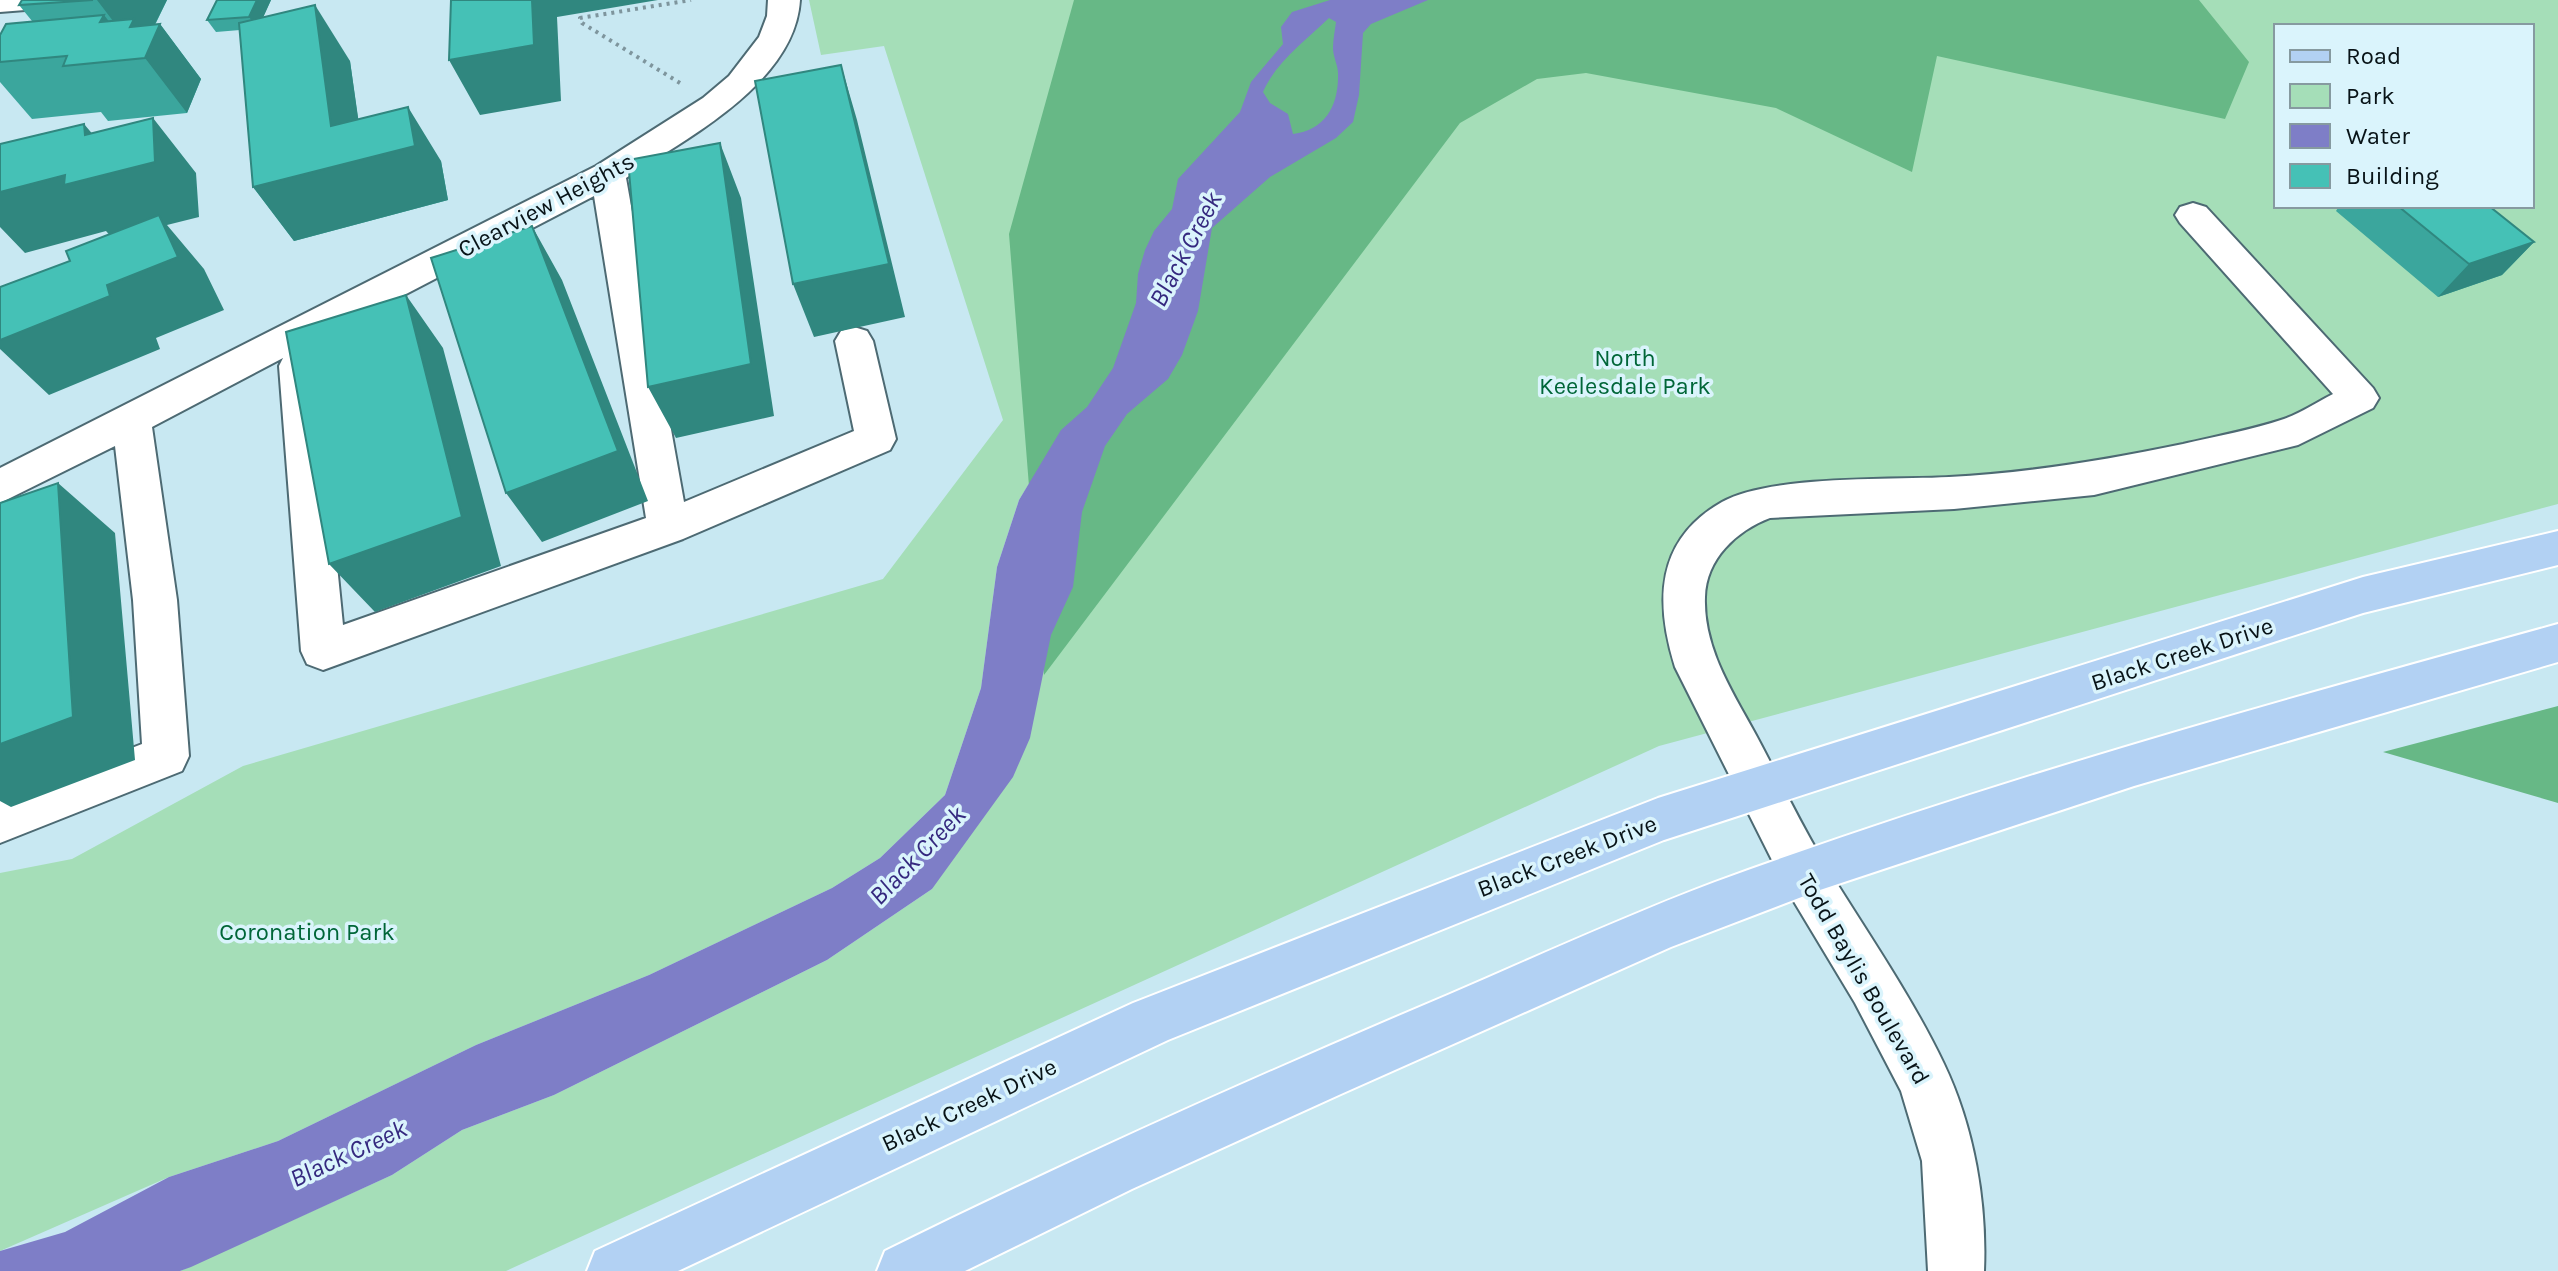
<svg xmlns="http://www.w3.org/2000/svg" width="2558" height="1271" font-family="Karla,sans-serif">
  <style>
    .green { fill: #a5deb8; fill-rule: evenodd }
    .forest { fill: #67b886 }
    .water { fill: #7e7ec7; fill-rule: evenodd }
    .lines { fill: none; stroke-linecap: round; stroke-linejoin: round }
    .minor-casing { stroke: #4d6a73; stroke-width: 4 }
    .major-casing { stroke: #fff; stroke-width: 4 }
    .path { stroke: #7e959d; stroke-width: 4; stroke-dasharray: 3 5; stroke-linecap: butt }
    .minor { fill: #fff; fill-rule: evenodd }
    .major { fill: #b2d1f3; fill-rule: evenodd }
    .wall { fill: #3ba69d }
    .shaded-wall { fill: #30877f }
    .building { fill: #45c1b6; stroke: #30877f; stroke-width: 2 }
    .labels { text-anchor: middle; stroke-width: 7; stroke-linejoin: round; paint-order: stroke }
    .street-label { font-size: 24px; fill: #081317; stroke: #daf4fc }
    .park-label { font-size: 24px; fill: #006638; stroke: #daf4fc }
    .water-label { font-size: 26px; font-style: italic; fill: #35297f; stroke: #daf4fc }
  </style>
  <rect width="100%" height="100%" fill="#c8e8f2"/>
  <path class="green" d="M 809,0 L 1330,0 L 1019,500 L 997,567 L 981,688 L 945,795 L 880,858 L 832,888 L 649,975 L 476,1045 L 278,1141 L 169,1177 L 0,1251 L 0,873 L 72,859 L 243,766 L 883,579 L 1003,420 L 884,46 L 821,55 Z
    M 1428,0 L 2558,0 L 2558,504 L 1659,746 L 506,1271 L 180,1271 L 392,1175 L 462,1130 L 554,1095 L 827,960 L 932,889 L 1051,635 ZM 2276,26 L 2532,26 L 2532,206 L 2276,206 Z"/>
  <path class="forest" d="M 1074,0 L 2199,0 L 2249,62 L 2225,119 L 1937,56 L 1912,172 L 1776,108 L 1586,73 L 1537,79 L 1460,123 L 1044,675 L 1009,234 Z
    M 2558,706 L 2558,803 L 2383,752 Z"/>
  <path class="water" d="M 1330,0 L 1428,0 L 1371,24 L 1363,33 L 1359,95 L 1353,122 L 1336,138 L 1270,177 L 1212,228 L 1198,311 L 1182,355 L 1168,379 L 1127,414 L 1105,446 L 1082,512 L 1073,587 L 1051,635 L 1030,738 L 1013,777 L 932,889 L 827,960 L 554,1095 L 462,1130 L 392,1175 L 191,1267 L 180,1271 L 0,1271 L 0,1251 L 65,1232 L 169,1177 L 278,1141 L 476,1045 L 649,975 L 832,888 L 880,858 L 945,795 L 981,688 L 997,567 L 1019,500 L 1061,430 L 1087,407 L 1113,368 L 1136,303 L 1138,274 L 1145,250 L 1154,231 L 1172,209 L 1178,179 L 1240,112 L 1251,82 L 1283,44 L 1281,27 L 1292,12 ZM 1329,18 L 1336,22 C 1335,30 1333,39 1333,48 C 1333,57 1338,65 1338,73 C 1339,106 1325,130 1293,134 L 1288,114 L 1270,103 L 1263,92 C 1276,62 1305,41 1329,18 Z"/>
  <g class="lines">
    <g class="minor-casing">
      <path id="minor" d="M 0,0 L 68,0 L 63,7 L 0,12 Z
        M 768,0 L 800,0 C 795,83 687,138 626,178 L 684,502 L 854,431 L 835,341 L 841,331 L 854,327 L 867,331 L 873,341 L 896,439 L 890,450 L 683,539 L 323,670 L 307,664 L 301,651 L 279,366 L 283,358 L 152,427 L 177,600 L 189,756 L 182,771 L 0,843 L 0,799 L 142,744 L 133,600 L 115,446 L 0,503 L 0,468 L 596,166 L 703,98 L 729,76 L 759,37 L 767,16 ZM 594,196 L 646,518 L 343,625 L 317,366 L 312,356 L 298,352 L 291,354 Z
        M 2193,203 L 2206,207 L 2373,388 L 2379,398 L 2373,408 L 2298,445 L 2094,495 L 1954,509 L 1770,518 C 1736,531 1706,559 1705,597 C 1703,649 1734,694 1757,737 C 1779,778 1799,821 1823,861 C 1864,928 1910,993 1944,1064 C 1974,1127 1987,1202 1984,1271 L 1928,1271 L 1922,1161 L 1901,1091 L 1855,1003 L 1787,890 L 1675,667 C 1655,603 1655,540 1722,502 C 1770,475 1891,480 1949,477 C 2029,473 2106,460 2183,444 C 2217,436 2251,430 2284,419 C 2301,413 2317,402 2333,394 L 2180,223 L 2175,215 L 2180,207 Z"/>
    </g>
    <g class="major-casing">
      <path id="major" d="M 2558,531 L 2558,565 L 2363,613 L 1664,840 L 1168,1040 L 678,1271 L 587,1271 L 595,1251 L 1133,1003 L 1658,798 L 2363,577 Z
        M 2558,624 L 2558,662 L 2134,786 L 1820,890 L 1671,947 L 1341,1094 L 1132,1189 L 965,1271 L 877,1271 L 885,1251 C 1071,1159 1259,1075 1450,994 C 1538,956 1625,916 1715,882 C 1991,781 2275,702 2558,624 Z"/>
    </g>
    <path class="path" d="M 680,83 L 582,23 L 580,18 L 691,0"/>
    <use href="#minor" class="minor"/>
    <use href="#major" class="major"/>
  </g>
  <path class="wall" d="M 22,0 L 167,0 L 155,25 L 160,24 L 201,79 L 187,113 L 108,121 L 101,112 L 32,119 L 0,82 L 0,35 L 32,21 L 19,5 Z
    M 217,0 L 271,0 L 263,17 L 350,61 L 358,119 L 441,161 L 448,200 L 294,241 L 253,187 L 240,30 L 216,32 L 207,20 Z
    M 2339,206 L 2489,206 L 2534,242 L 2502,275 L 2438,297 L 2336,211 Z"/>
  <path class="shaded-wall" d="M 97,0 L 167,0 L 148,38 L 160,24 L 201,79 L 187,113 L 145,58 L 139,55 Z
    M 257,0 L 271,0 L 258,29 L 249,17 Z
    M 532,0 L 658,0 L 557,17 L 561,101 L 480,115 L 449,60 Z
    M 315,5 L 350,61 L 364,159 L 408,107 L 441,161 L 448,200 L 294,241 L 253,187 Z
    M 104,15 L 138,59 L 100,22 Z
    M 841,65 L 857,120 L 905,317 L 814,337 L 793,284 Z
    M 153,118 L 196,173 L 199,217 L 167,225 L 204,269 L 224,310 L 156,338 L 160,349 L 49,395 L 0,349 L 0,340 L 107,285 L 113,239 L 106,231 L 25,253 L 0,227 L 0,192 L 84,124 L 123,170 Z
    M 720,143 L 741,198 L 774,416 L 676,438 L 648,387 Z
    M 532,226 L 562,280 L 648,501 L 542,542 L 506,493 Z
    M 2534,242 L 2502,275 L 2438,297 L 2469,264 Z
    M 406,295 L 443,348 L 501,566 L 375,612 L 329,564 Z
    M 58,483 L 115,533 L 135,760 L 11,807 L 0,801 L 0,744 Z"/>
  <path class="building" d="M 22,0 L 93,0 L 19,5 Z
    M 217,0 L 257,0 L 249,17 L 207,20 Z
    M 451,0 L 532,0 L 534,45 L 449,60 Z
    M 315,5 L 331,126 L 408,107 L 415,146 L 253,187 L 239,23 Z
    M 104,15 L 100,22 L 134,19 L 130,27 L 160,24 L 145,58 L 63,66 L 67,56 L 0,62 L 0,35 L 6,24 Z
    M 841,65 L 889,264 L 793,284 L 755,81 Z
    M 153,118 L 155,162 L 64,185 L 65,175 L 0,192 L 0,144 L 84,124 L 85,135 Z
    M 720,143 L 751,364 L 648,387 L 628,160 Z
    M 2398,206 L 2489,206 L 2534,242 L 2469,264 Z
    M 159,215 L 178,257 L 107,285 L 110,296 L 0,340 L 0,287 L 70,261 L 66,251 Z
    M 532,226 L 618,451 L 506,493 L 431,258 Z
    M 406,295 L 462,517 L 329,564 L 286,332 Z
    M 58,483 L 73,717 L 0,744 L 0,503 Z"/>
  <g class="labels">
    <g class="street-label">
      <text transform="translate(546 205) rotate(-28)" y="8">Clearview Heights</text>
      <text transform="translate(2182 654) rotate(-18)" y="8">Black Creek Drive</text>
      <text transform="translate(1567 856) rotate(-21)" y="8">Black Creek Drive</text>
      <text transform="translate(1864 979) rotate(60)" y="8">Todd Baylis Boulevard</text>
      <text transform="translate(969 1105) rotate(-25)" y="8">Black Creek Drive</text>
    </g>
    <g class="park-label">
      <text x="1625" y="366">North<tspan x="1625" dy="28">Keelesdale Park</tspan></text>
      <text x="307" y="940">Coronation Park</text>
    </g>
    <g class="water-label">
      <text transform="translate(1185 249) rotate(-62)" y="9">Black Creek</text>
      <text transform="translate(917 855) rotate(-46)" y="9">Black Creek</text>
      <text transform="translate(348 1153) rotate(-25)" y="9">Black Creek</text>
    </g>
  </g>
  <rect x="2274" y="24" width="260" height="184" fill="#daf4fc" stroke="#869aa0" stroke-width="2"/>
  <rect x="2290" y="50" width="40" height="12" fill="#b2d1f3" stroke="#869aa0" stroke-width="2"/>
  <text x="2346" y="64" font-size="24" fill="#081317">Road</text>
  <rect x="2290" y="84" width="40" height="24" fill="#a5deb8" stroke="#869aa0" stroke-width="2"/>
  <text x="2346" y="104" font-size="24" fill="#081317">Park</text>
  <rect x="2290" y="124" width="40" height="24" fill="#7e7ec7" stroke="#869aa0" stroke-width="2"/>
  <text x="2346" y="144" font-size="24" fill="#081317">Water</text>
  <rect x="2290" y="164" width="40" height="24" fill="#45c1b6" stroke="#869aa0" stroke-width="2"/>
  <text x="2346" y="184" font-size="24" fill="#081317">Building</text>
</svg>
